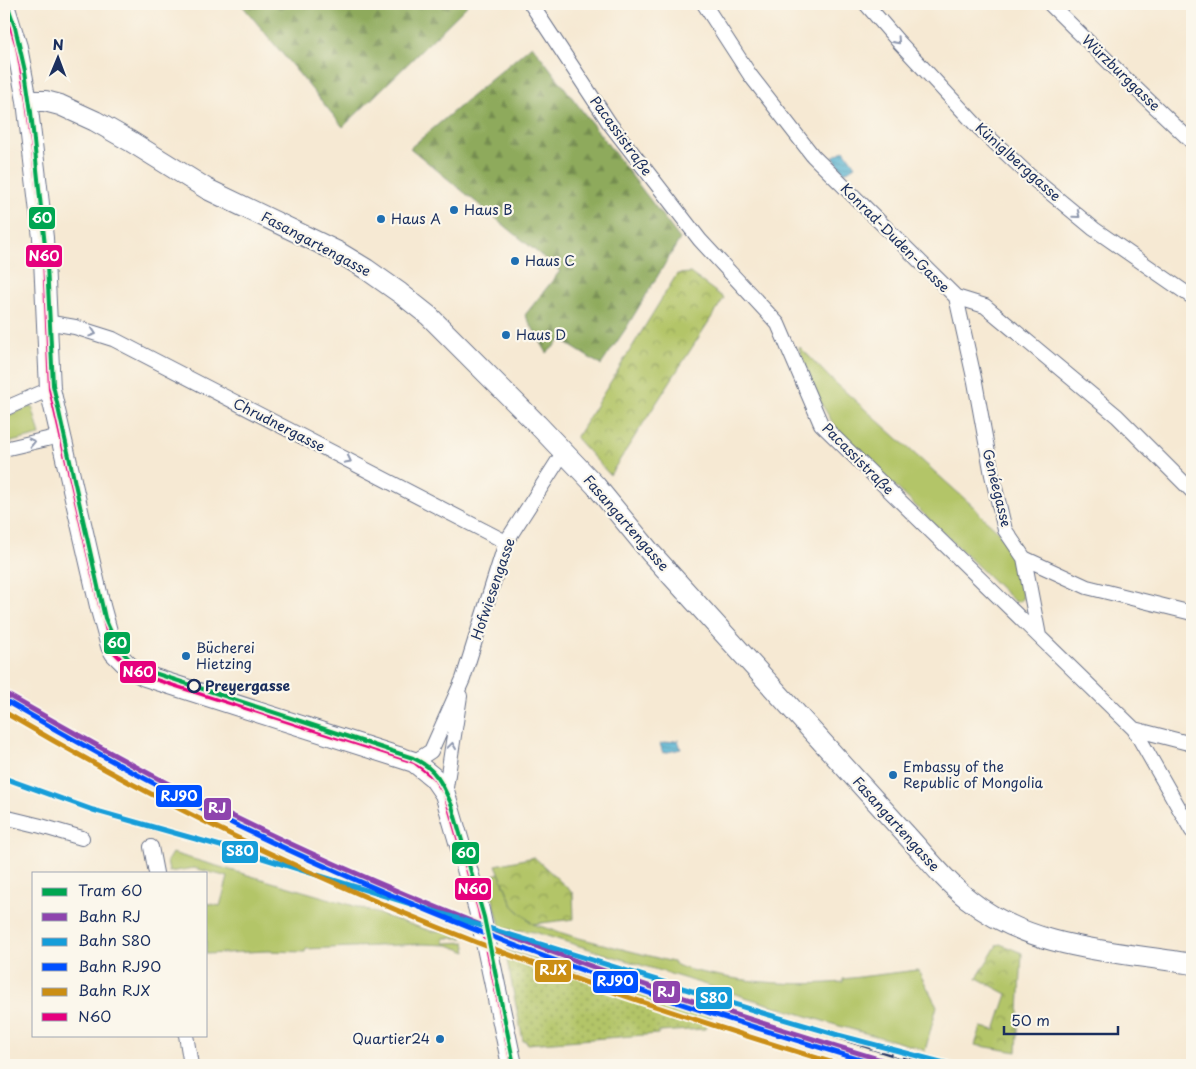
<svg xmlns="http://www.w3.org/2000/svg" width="1196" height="1069" font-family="'Playpen Sans',sans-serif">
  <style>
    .grass { fill: #b3c568; stroke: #677a63 }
    .forest { fill: url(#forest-firs); stroke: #546c5d }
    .park { fill: url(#park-crowns); stroke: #677a63 }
    .garden { fill: url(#garden-dots); stroke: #677a63 }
    .water { fill: url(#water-rules); stroke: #367097 }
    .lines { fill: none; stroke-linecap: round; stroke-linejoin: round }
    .minor-casing { stroke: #687087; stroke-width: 16 }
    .secondary-casing { stroke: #687087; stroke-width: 22 }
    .minor { stroke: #fff; stroke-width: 14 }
    .secondary { stroke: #fff; stroke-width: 20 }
    .rail-casing { stroke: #1b2f5e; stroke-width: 5.5 }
    .rail { stroke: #fbf7ec; stroke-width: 4; stroke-dasharray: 11; stroke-linecap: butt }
    .bus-1-casing { stroke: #fbf7ec; stroke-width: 8 }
    .bus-1 { stroke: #e5007d; stroke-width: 4 }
    .rail-1-casing { stroke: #fbf7ec; stroke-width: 9 }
    .rail-2-casing { stroke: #fbf7ec; stroke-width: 9 }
    .rail-3-casing { stroke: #fbf7ec; stroke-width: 9 }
    .rail-4-casing { stroke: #fbf7ec; stroke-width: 9 }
    .rail-1 { stroke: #8e44ad; stroke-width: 5 }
    .rail-2 { stroke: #159dd9; stroke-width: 5 }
    .rail-3 { stroke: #0050ff; stroke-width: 5 }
    .rail-4 { stroke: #cb8e13; stroke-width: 5 }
    .tram-1-casing { stroke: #fbf7ec; stroke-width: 8 }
    .tram-1 { stroke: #00a651; stroke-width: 4 }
    .oneway { stroke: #8d97ae }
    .poi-dot { fill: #1f6fb2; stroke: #fbf7ec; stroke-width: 2 }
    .stop-dot { fill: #fbf7ec; stroke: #1b2f5e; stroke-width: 2.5 }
    .labels { text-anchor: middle; stroke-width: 4.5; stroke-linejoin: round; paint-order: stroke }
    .street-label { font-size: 14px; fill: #1b2f5e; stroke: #fbf7ec }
    .poi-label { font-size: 14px; fill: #1b2f5e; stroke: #fbf7ec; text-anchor: start }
    .stop-label { font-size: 14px; font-weight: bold; fill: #1b2f5e; stroke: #fbf7ec; text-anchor: start }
    .line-badge { stroke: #fbf7ec; stroke-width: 2 }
    .badge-label { font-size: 14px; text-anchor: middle; font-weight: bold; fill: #fff }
  </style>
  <defs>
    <pattern id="forest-firs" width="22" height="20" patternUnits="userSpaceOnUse" patternTransform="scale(1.25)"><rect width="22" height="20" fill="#8eaa5c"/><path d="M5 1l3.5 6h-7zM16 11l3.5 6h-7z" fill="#738b4f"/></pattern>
    <pattern id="park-crowns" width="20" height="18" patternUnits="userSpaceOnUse" patternTransform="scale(1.25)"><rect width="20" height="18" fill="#b3c568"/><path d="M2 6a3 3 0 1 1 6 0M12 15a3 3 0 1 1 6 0" fill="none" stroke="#91a059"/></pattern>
    <pattern id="garden-dots" width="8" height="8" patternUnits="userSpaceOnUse" patternTransform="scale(1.25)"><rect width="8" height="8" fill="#b3c568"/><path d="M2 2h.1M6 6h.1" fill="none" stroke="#91a059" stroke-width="1.8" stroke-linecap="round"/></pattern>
    <pattern id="water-rules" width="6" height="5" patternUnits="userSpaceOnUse" patternTransform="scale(1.25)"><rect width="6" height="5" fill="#51b1d0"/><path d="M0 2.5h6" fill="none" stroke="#4290ac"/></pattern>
  </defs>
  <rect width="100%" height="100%" fill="#fbf7ec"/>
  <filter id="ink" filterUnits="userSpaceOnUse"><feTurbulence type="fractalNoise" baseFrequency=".02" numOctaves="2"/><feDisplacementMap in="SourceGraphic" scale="10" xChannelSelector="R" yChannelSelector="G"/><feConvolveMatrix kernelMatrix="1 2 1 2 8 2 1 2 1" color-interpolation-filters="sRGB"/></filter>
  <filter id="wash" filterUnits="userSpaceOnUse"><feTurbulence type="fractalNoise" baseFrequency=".0096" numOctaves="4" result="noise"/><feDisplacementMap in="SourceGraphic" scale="20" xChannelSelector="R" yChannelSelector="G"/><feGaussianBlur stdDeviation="1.12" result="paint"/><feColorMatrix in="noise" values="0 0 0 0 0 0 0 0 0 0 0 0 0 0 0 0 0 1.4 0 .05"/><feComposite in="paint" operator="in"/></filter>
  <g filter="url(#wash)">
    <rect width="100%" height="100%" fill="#f6e9d3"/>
    <path class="grass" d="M 800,347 L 829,377 L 975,508 C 981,517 989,522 997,530 C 1013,549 1017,575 1023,598 L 1018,602 L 1014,601 L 837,430 L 821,403 L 799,349 Z
      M 32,406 L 40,435 L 7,443 L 4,433 L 4,417 Z
      M 172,853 L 351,905 L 431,931 L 443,931 L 462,936 L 463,938 L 444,938 L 444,943 L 465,942 L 467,952 L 448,945 L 423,944 L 306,949 L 305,952 L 267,951 L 206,954 L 206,903 L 220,906 L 228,877 L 194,868 L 169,872 L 167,861 Z
      M 499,873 L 513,906 L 533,924 L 575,937 L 673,962 C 681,969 695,971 705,973 C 750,983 797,986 843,982 L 843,979 L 918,970 L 937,1006 L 925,1051 L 916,1047 L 836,1025 L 534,932 L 519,930 L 518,932 L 500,926 L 489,884 L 491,876 Z"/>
    <path class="forest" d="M 241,4 L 469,4 L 343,127 Z
      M 532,45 L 680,239 L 625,330 L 601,365 L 561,340 L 547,353 L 525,315 L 560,271 L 410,148 Z"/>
    <path class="park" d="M 690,273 L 724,298 L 610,475 L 576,438 L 677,274 Z
      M 534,857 L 573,893 L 574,919 L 533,924 L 513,906 L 496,865 Z
      M 1000,944 L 1022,953 L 1017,1052 L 975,1045 L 981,1027 L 995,1030 L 1007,994 L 977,978 L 997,945 Z"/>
    <path class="garden" d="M 506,950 L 523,955 L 712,1016 L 705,1029 L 659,1032 L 658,1034 L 527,1044 L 526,1041 L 523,1041 L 507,960 L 508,956 Z"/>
    <path class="water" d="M 844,150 L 855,166 L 844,173 L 833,157 Z
      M 678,740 L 681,749 L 663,753 L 660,744 Z"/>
  </g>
  <g filter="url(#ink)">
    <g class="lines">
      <g class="minor-casing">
        <path id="minor" d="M 531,4 L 610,124 L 700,240 L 778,324 L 821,424 L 1134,729 L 1192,831
          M 704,4 L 750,75 L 813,156 L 956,297 L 985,306 L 1117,416 L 1192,491
          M 866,4 L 897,40 L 977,126 L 1030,176 L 1094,229 L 1192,297
          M 1050,4 L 1127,80 L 1192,142
          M 956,297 L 975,382 L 992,475 L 1005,530 L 1024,558 L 1087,587 L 1192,613
          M 46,322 L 75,327 L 113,339 L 506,542
          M 4,409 L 50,389
          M 4,449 L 60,436
          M 1024,558 L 1039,636
          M 1134,729 L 1192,744
          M 414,762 L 431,751 L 463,679 L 506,542 L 563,453
          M 445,794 L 460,696
          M 4,817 L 41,826 L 82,838
          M 151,847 L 156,873
          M 186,1035 L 191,1065"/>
      </g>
      <g class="secondary-casing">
        <path id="secondary" d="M 4,5 L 17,47 L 27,101 L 43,238 L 50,389 L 100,606 L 111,646 L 115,653 L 129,667 L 145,676 L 414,762 L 434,778 L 445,794 L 479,910 L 512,1065
          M 27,101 L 45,101 L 60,105 L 95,121 L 130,141 L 207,189 L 338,252 L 366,269 L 400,293 L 429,316 L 537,424 L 596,486 L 650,552 L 910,839 C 928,859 946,882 968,899 C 1031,950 1116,951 1192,964"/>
      </g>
      <use href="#minor" class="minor"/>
      <use href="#secondary" class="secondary"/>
      <g class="rail-casing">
        <path id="rail" d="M 766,1014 L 928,1065
          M 825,1043 L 895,1065"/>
      </g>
      <use href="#rail" class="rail"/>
      <g class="bus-1-casing">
        <path id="bus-1" d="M 4,5 L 17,47 L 27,101 L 43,238 L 50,389 L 100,606 L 111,646 L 115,653 L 129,667 L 145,676 L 414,762 L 434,778 L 445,794 L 479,910 L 512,1065"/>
      </g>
      <use href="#bus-1" class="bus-1"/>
      <g class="rail-1-casing">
        <path id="rail-1" d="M 4,693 C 65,728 125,762 188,794 C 292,847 400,894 509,936 C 637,985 767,1025 898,1065"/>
      </g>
      <g class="rail-2-casing">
        <path id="rail-2" d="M 4,778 L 93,810 L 256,856 L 766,1014 L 838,1035 L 952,1065"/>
      </g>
      <g class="rail-3-casing">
        <path id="rail-3" d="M 4,700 C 63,734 123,768 184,799 C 288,853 397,899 506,942 C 628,989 753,1027 877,1065"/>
      </g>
      <g class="rail-4-casing">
        <path id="rail-4" d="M 4,712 C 121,781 241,843 366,897 C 520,964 680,1016 840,1065"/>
      </g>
      <use href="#rail-1" class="rail-1"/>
      <use href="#rail-2" class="rail-2"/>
      <use href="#rail-3" class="rail-3"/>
      <use href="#rail-4" class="rail-4"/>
      <g class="tram-1-casing">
        <path id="tram-1" d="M 7,4 L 15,27 L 25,71 L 31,112 L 47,265 L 53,385 L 105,618 C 114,640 121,656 142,669 L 413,758 C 436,768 443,785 452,806 L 484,917 L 514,1065"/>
      </g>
      <use href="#tram-1" class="tram-1"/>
    </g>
    <defs><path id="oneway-chevron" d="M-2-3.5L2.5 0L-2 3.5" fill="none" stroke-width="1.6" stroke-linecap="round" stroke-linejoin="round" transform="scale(1.25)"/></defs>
    <g class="oneway">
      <use href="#oneway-chevron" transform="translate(897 41) rotate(48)"/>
      <use href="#oneway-chevron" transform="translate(1077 215) rotate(39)"/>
      <use href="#oneway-chevron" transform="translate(93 333) rotate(18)"/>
      <use href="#oneway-chevron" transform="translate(32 442) rotate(-13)"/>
      <use href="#oneway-chevron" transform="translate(348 460) rotate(27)"/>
      <use href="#oneway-chevron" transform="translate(452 746) rotate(-82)"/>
    </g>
  </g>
  <g class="poi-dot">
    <circle cx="454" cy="210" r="5"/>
    <circle cx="381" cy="219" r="5"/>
    <circle cx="515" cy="261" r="5"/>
    <circle cx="506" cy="335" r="5"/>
    <circle cx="186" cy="656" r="5"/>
    <circle cx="893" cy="775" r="5"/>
    <circle cx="440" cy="1039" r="5"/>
  </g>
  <circle class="stop-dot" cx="194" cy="686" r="6"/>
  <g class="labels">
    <g class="street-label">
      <text transform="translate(1121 73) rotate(44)" y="5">Würzburggasse</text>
      <text transform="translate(621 136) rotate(54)" y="5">Pacassistraße</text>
      <text transform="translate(1018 162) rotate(42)" y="5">Küniglberggasse</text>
      <text transform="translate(895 238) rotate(45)" y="5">Konrad-Duden-Gasse</text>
      <text transform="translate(316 244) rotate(28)" y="5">Fasangartengasse</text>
      <text transform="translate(279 425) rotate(27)" y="5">Chrudnergasse</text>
      <text transform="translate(858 459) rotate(45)" y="5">Pacassistraße</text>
      <text transform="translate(997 488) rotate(76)" y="5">Genéegasse</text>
      <text transform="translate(626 523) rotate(49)" y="5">Fasangartengasse</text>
      <text transform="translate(493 589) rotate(-71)" y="5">Hofwiesengasse</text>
      <text transform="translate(896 824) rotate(48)" y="5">Fasangartengasse</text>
    </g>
    <g class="poi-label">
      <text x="464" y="215">Haus B</text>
      <text x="391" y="224">Haus A</text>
      <text x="525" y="266">Haus C</text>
      <text x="516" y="340">Haus D</text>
      <text x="196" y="653">Bücherei<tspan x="196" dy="16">Hietzing</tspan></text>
      <text x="903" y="772">Embassy of the<tspan x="903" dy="16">Republic of Mongolia</tspan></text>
      <text x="430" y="1044" text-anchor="end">Quartier24</text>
    </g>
    <g class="stop-label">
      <text x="205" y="691">Preyergasse</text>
    </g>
  </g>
  <g class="line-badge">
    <rect x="28" y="206" width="28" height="24" rx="5" fill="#00a651"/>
    <rect x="25" y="244" width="38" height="24" rx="5" fill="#e5007d"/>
    <rect x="103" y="631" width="28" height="24" rx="5" fill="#00a651"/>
    <rect x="119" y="660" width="38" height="24" rx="5" fill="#e5007d"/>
    <rect x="155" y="784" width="48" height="24" rx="5" fill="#0050ff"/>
    <rect x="203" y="797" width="29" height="24" rx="5" fill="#8e44ad"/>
    <rect x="221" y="840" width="38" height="24" rx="5" fill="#159dd9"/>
    <rect x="451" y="841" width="29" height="24" rx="5" fill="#00a651"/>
    <rect x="454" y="877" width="38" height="24" rx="5" fill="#e5007d"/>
    <rect x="534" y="959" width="38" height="24" rx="5" fill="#cb8e13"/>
    <rect x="592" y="970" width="47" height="24" rx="5" fill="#0050ff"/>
    <rect x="652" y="980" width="29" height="24" rx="5" fill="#8e44ad"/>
    <rect x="695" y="986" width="38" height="24" rx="5" fill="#159dd9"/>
  </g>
  <g class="badge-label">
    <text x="42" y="223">60</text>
    <text x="44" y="261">N60</text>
    <text x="117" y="648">60</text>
    <text x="138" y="677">N60</text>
    <text x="179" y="801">RJ90</text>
    <text x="217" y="813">RJ</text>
    <text x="240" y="856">S80</text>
    <text x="466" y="858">60</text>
    <text x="473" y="894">N60</text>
    <text x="553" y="975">RJX</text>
    <text x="615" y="986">RJ90</text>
    <text x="666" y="997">RJ</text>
    <text x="714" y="1003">S80</text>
  </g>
  <rect width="1196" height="1069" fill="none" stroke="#fbf7ec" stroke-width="20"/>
  <rect x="32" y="872" width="175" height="165" fill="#fbf7ec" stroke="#a1a7b3"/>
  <rect x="42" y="888" width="25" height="8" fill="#00a651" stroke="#a1a7b3"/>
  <text x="78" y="896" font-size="15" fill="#1b2f5e">Tram 60</text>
  <rect x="42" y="913" width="25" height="8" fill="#8e44ad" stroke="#a1a7b3"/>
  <text x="78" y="922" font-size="15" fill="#1b2f5e">Bahn RJ</text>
  <rect x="42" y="938" width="25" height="8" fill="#159dd9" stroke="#a1a7b3"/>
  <text x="78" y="946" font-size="15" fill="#1b2f5e">Bahn S80</text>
  <rect x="42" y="963" width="25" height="8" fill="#0050ff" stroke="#a1a7b3"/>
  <text x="78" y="972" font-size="15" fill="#1b2f5e">Bahn RJ90</text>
  <rect x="42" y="988" width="25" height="8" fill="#cb8e13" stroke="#a1a7b3"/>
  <text x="78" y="996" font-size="15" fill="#1b2f5e">Bahn RJX</text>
  <rect x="42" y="1013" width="25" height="8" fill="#e5007d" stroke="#a1a7b3"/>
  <text x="78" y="1022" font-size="15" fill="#1b2f5e">N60</text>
  <g transform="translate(58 58) rotate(1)" stroke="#fbf7ec" stroke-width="4" paint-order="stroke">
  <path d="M0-4L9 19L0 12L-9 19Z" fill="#1b2f5e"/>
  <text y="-8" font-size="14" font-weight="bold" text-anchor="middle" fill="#1b2f5e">N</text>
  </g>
  <path d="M1004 1026v8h114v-8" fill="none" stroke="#1b2f5e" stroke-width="2.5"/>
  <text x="1011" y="1026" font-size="15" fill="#1b2f5e" stroke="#fbf7ec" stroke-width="4" paint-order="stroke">50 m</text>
</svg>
